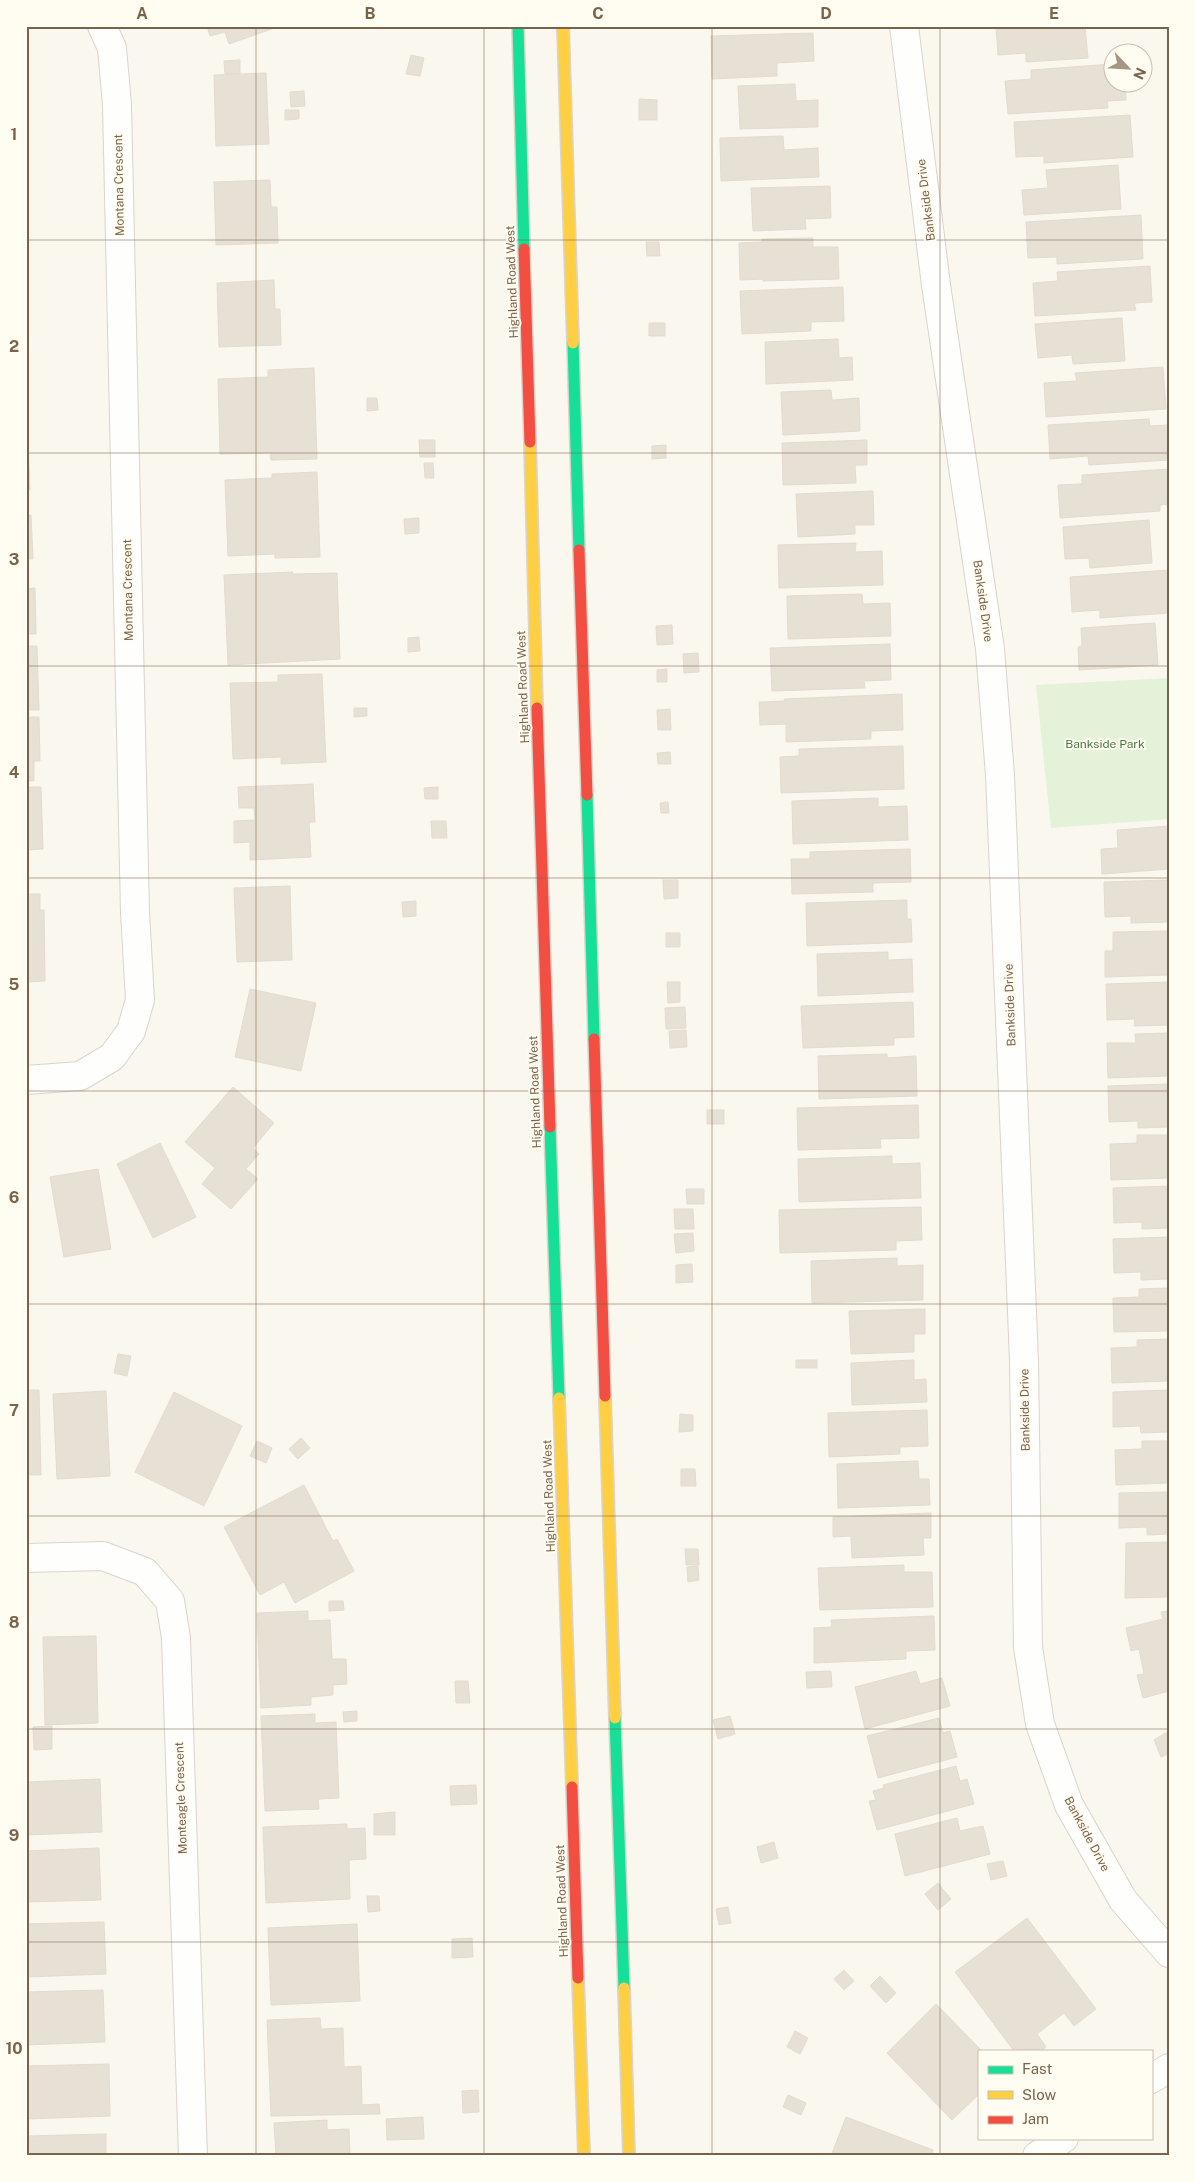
<svg xmlns="http://www.w3.org/2000/svg" width="1195" height="2182" font-family="'Public Sans',sans-serif">
  <style>
    .green { fill: #e3f2d8 }
    .building { fill: #e7e0d5; stroke: #e3dbd0 }
    .lines { fill: none; stroke-linecap: round; stroke-linejoin: round }
    .street-casing { stroke: #d9d4cc; stroke-width: 30 }
    .fast-casing { stroke: #dad4cc; stroke-width: 14 }
    .slow-casing { stroke: #dad4cc; stroke-width: 14 }
    .jam-casing { stroke: #dad4cc; stroke-width: 14 }
    .street { stroke: #fefefc; stroke-width: 28 }
    .fast { stroke: #16e098; stroke-width: 11 }
    .slow { stroke: #ffcf43; stroke-width: 11 }
    .jam { stroke: #f24e42; stroke-width: 11 }
    .grid { fill: none; stroke: #7b624a; stroke-width: 1; stroke-opacity: 0.55 }
    .labels { text-anchor: middle; stroke-width: 4; stroke-linejoin: round; paint-order: stroke }
    .street-label { font-size: 12px; fill: #7b624a; stroke: #fffcf2 }
    .park-label { font-size: 12px; fill: #487b3f; stroke: #fffcf2 }
    .neatline { fill: none; stroke: #7b624a; stroke-width: 2 }
    .grid-label { font-size: 16px; text-anchor: middle; font-weight: bold; fill: #7b624a }
  </style>
  <rect width="100%" height="100%" fill="#faf7ee"/>
  <path class="green" d="M 1169,678 L 1169,819 L 1051,828 L 1036,685 Z"/>
  <path class="building" d="M 207,26 L 280,26 L 229,44 L 225,32 L 210,36 Z
    M 996,26 L 1085,26 L 1088,58 L 1026,62 L 1026,53 L 998,55 Z
    M 813,33 L 814,61 L 777,63 L 777,76 L 712,79 L 711,36 Z
    M 411,55 L 424,58 L 420,76 L 406,74 Z
    M 240,60 L 240,74 L 225,74 L 224,61 Z
    M 1112,64 L 1112,82 L 1125,82 L 1126,100 L 1107,101 L 1108,108 L 1008,114 L 1005,81 L 1031,79 L 1031,70 Z
    M 266,73 L 269,144 L 216,146 L 214,75 Z
    M 795,84 L 796,101 L 818,100 L 818,127 L 740,129 L 738,86 Z
    M 304,91 L 305,106 L 291,107 L 290,92 Z
    M 639,99 L 657,100 L 657,120 L 639,120 Z
    M 285,110 L 299,110 L 299,119 L 285,120 Z
    M 1130,115 L 1133,157 L 1044,163 L 1044,156 L 1016,157 L 1014,122 Z
    M 783,136 L 784,150 L 818,148 L 819,177 L 721,181 L 720,138 Z
    M 1118,165 L 1121,209 L 1024,215 L 1022,190 L 1048,188 L 1046,170 Z
    M 270,180 L 271,207 L 277,207 L 278,243 L 216,245 L 214,182 Z
    M 830,186 L 831,218 L 805,219 L 806,229 L 753,231 L 751,188 Z
    M 1141,215 L 1143,259 L 1057,264 L 1057,257 L 1028,258 L 1026,222 Z
    M 813,238 L 813,247 L 838,247 L 839,279 L 763,281 L 763,279 L 740,280 L 739,243 L 763,242 L 762,239 Z
    M 646,242 L 659,242 L 660,256 L 647,256 Z
    M 1150,266 L 1152,302 L 1134,303 L 1136,310 L 1035,316 L 1033,283 L 1058,281 L 1057,272 Z
    M 274,280 L 275,309 L 280,309 L 281,345 L 219,347 L 217,283 Z
    M 843,287 L 844,321 L 811,322 L 811,331 L 742,334 L 740,291 Z
    M 1122,318 L 1125,361 L 1073,364 L 1072,355 L 1038,358 L 1035,324 Z
    M 649,323 L 665,323 L 665,336 L 649,336 Z
    M 838,339 L 839,358 L 852,357 L 853,380 L 766,384 L 765,342 Z
    M 1163,367 L 1166,409 L 1046,417 L 1044,383 L 1077,381 L 1075,373 Z
    M 314,368 L 317,459 L 271,460 L 270,453 L 220,454 L 218,379 L 268,377 L 268,370 Z
    M 831,390 L 832,400 L 859,398 L 860,431 L 783,435 L 781,392 Z
    M 367,398 L 377,398 L 378,410 L 367,411 Z
    M 1149,419 L 1150,426 L 1169,425 L 1169,460 L 1089,465 L 1088,456 L 1050,459 L 1048,425 Z
    M 26,439 L 28,439 L 30,490 L 26,490 Z
    M 419,440 L 435,440 L 435,457 L 420,457 Z
    M 867,440 L 867,465 L 855,465 L 856,483 L 783,485 L 782,443 Z
    M 666,445 L 666,458 L 652,459 L 652,446 Z
    M 424,463 L 433,463 L 434,478 L 425,478 Z
    M 1169,469 L 1169,504 L 1160,505 L 1160,511 L 1060,518 L 1058,485 L 1082,484 L 1082,475 Z
    M 317,472 L 320,557 L 275,558 L 275,554 L 228,556 L 225,480 L 272,478 L 272,474 Z
    M 873,491 L 874,525 L 855,525 L 855,534 L 798,537 L 796,494 Z
    M 26,515 L 31,515 L 33,559 L 26,559 Z
    M 419,518 L 419,533 L 405,534 L 404,519 Z
    M 1149,520 L 1152,563 L 1090,568 L 1089,558 L 1065,559 L 1063,527 Z
    M 856,543 L 855,552 L 882,551 L 883,585 L 779,588 L 778,545 Z
    M 1169,570 L 1169,613 L 1100,618 L 1100,610 L 1072,612 L 1070,577 Z
    M 293,572 L 292,574 L 337,573 L 340,659 L 228,665 L 224,575 Z
    M 35,588 L 36,634 L 26,634 L 26,589 Z
    M 862,594 L 863,604 L 890,603 L 891,636 L 788,639 L 787,596 Z
    M 1155,623 L 1158,665 L 1079,670 L 1078,647 L 1082,646 L 1081,628 Z
    M 672,625 L 673,644 L 657,645 L 656,626 Z
    M 419,637 L 420,651 L 408,652 L 408,638 Z
    M 890,644 L 891,680 L 864,681 L 865,688 L 772,691 L 770,648 Z
    M 26,646 L 37,646 L 39,710 L 26,710 Z
    M 698,653 L 699,672 L 684,673 L 683,654 Z
    M 667,669 L 667,682 L 657,682 L 657,670 Z
    M 322,674 L 326,762 L 281,764 L 281,757 L 233,759 L 230,683 L 278,682 L 278,675 Z
    M 902,694 L 903,730 L 871,731 L 871,739 L 786,742 L 786,724 L 760,725 L 759,702 L 785,701 L 784,699 Z
    M 354,708 L 367,708 L 367,716 L 354,717 Z
    M 670,709 L 671,730 L 658,730 L 657,710 Z
    M 26,717 L 39,717 L 40,761 L 34,761 L 34,781 L 26,781 Z
    M 903,746 L 904,789 L 781,793 L 780,757 L 799,756 L 799,749 Z
    M 670,752 L 671,764 L 658,764 L 657,753 Z
    M 313,784 L 315,822 L 309,822 L 311,857 L 250,860 L 250,842 L 234,843 L 234,821 L 255,820 L 254,808 L 239,808 L 238,787 Z
    M 26,787 L 41,787 L 43,849 L 26,850 Z
    M 438,787 L 438,799 L 425,799 L 424,788 Z
    M 878,798 L 878,807 L 907,806 L 908,840 L 793,844 L 792,801 Z
    M 668,802 L 669,813 L 661,813 L 660,803 Z
    M 431,821 L 446,821 L 447,838 L 432,838 Z
    M 1169,826 L 1169,869 L 1102,874 L 1101,849 L 1118,848 L 1117,830 Z
    M 910,849 L 911,882 L 873,883 L 873,892 L 792,894 L 791,859 L 810,859 L 810,852 Z
    M 663,880 L 678,880 L 678,898 L 664,899 Z
    M 1169,880 L 1169,922 L 1131,923 L 1131,916 L 1105,917 L 1104,882 Z
    M 290,886 L 292,960 L 237,962 L 234,888 Z
    M 26,894 L 40,894 L 40,910 L 44,910 L 45,981 L 26,982 Z
    M 907,900 L 907,919 L 911,919 L 912,942 L 807,946 L 806,903 Z
    M 416,901 L 416,916 L 403,917 L 402,902 Z
    M 1169,931 L 1169,975 L 1105,977 L 1105,951 L 1113,951 L 1113,932 Z
    M 666,933 L 680,933 L 680,947 L 666,947 Z
    M 888,952 L 888,960 L 912,959 L 913,992 L 818,996 L 817,954 Z
    M 667,982 L 680,982 L 680,1002 L 668,1003 Z
    M 1169,982 L 1169,1025 L 1134,1026 L 1135,1019 L 1107,1020 L 1106,984 Z
    M 250,989 L 316,1003 L 301,1071 L 235,1057 Z
    M 913,1002 L 914,1037 L 894,1038 L 894,1045 L 803,1048 L 801,1006 Z
    M 685,1007 L 686,1028 L 666,1029 L 665,1008 Z
    M 686,1030 L 687,1047 L 670,1048 L 669,1031 Z
    M 1169,1033 L 1169,1076 L 1108,1078 L 1107,1043 L 1136,1043 L 1135,1034 Z
    M 887,1054 L 887,1058 L 916,1056 L 917,1096 L 819,1099 L 818,1056 Z
    M 1169,1084 L 1169,1127 L 1138,1128 L 1138,1121 L 1109,1122 L 1108,1086 Z
    M 233,1087 L 274,1123 L 253,1148 L 259,1154 L 246,1169 L 258,1179 L 231,1209 L 202,1184 L 215,1168 L 185,1142 Z
    M 918,1105 L 919,1138 L 880,1139 L 881,1148 L 798,1150 L 797,1108 Z
    M 707,1110 L 724,1110 L 724,1124 L 707,1124 Z
    M 1137,1135 L 1169,1135 L 1169,1178 L 1111,1180 L 1110,1144 L 1137,1143 Z
    M 160,1143 L 196,1217 L 153,1238 L 117,1164 Z
    M 892,1156 L 892,1164 L 920,1163 L 921,1198 L 799,1202 L 798,1159 Z
    M 98,1169 L 111,1249 L 64,1257 L 50,1177 Z
    M 1169,1186 L 1169,1228 L 1142,1229 L 1142,1222 L 1114,1223 L 1113,1188 Z
    M 686,1189 L 704,1189 L 704,1204 L 687,1204 Z
    M 921,1207 L 922,1240 L 896,1241 L 896,1250 L 780,1253 L 779,1210 Z
    M 674,1209 L 693,1209 L 694,1229 L 675,1229 Z
    M 693,1233 L 694,1251 L 676,1253 L 674,1234 Z
    M 1169,1237 L 1169,1279 L 1141,1280 L 1141,1272 L 1114,1273 L 1113,1239 Z
    M 897,1258 L 897,1266 L 923,1265 L 923,1300 L 812,1303 L 811,1261 Z
    M 692,1264 L 693,1282 L 676,1283 L 676,1265 Z
    M 1169,1288 L 1169,1331 L 1114,1332 L 1113,1298 L 1139,1297 L 1139,1289 Z
    M 925,1309 L 925,1334 L 914,1334 L 914,1352 L 851,1354 L 849,1311 Z
    M 1169,1339 L 1169,1381 L 1112,1383 L 1111,1348 L 1137,1347 L 1137,1340 Z
    M 118,1354 L 131,1356 L 127,1376 L 114,1373 Z
    M 796,1360 L 817,1360 L 817,1368 L 796,1368 Z
    M 914,1360 L 914,1380 L 926,1379 L 927,1402 L 852,1405 L 851,1363 Z
    M 26,1390 L 39,1390 L 41,1475 L 26,1475 Z
    M 1169,1390 L 1169,1432 L 1141,1433 L 1140,1426 L 1113,1427 L 1113,1392 Z
    M 106,1391 L 110,1476 L 57,1479 L 53,1394 Z
    M 174,1392 L 242,1426 L 204,1506 L 135,1472 Z
    M 927,1410 L 928,1446 L 900,1447 L 900,1454 L 829,1457 L 828,1413 Z
    M 680,1414 L 693,1415 L 693,1431 L 679,1432 Z
    M 301,1438 L 310,1448 L 298,1459 L 289,1449 Z
    M 257,1441 L 272,1448 L 266,1463 L 250,1456 Z
    M 1142,1441 L 1169,1441 L 1169,1483 L 1116,1485 L 1115,1450 L 1142,1449 Z
    M 918,1461 L 919,1479 L 929,1479 L 930,1505 L 838,1508 L 837,1464 Z
    M 681,1469 L 695,1469 L 696,1486 L 681,1486 Z
    M 304,1485 L 333,1541 L 337,1539 L 354,1571 L 295,1603 L 284,1582 L 260,1595 L 224,1527 Z
    M 1169,1492 L 1169,1534 L 1147,1535 L 1147,1527 L 1119,1528 L 1119,1493 Z
    M 931,1513 L 931,1538 L 923,1538 L 924,1555 L 852,1558 L 851,1536 L 833,1537 L 833,1517 Z
    M 1169,1542 L 1169,1593 L 1167,1593 L 1167,1597 L 1125,1598 L 1126,1543 Z
    M 685,1549 L 698,1549 L 699,1565 L 686,1565 Z
    M 904,1565 L 904,1572 L 932,1572 L 933,1607 L 820,1610 L 818,1568 Z
    M 698,1566 L 699,1580 L 688,1582 L 687,1567 Z
    M 329,1601 L 343,1601 L 344,1610 L 329,1611 Z
    M 308,1611 L 308,1621 L 330,1620 L 332,1659 L 346,1659 L 347,1684 L 333,1685 L 333,1695 L 311,1697 L 311,1705 L 261,1708 L 257,1613 Z
    M 1169,1611 L 1169,1691 L 1143,1698 L 1137,1675 L 1144,1674 L 1139,1649 L 1131,1651 L 1126,1628 L 1163,1619 L 1161,1612 Z
    M 934,1616 L 935,1650 L 906,1651 L 906,1659 L 814,1663 L 814,1628 L 832,1627 L 831,1620 Z
    M 96,1636 L 98,1723 L 45,1725 L 43,1637 Z
    M 831,1671 L 832,1687 L 807,1688 L 806,1672 Z
    M 916,1671 L 920,1684 L 942,1678 L 950,1706 L 865,1729 L 855,1687 Z
    M 455,1681 L 468,1681 L 470,1703 L 456,1703 Z
    M 357,1711 L 357,1721 L 344,1722 L 343,1712 Z
    M 315,1714 L 315,1723 L 336,1722 L 339,1798 L 318,1799 L 319,1809 L 265,1811 L 261,1716 Z
    M 730,1716 L 735,1734 L 718,1739 L 713,1720 Z
    M 939,1718 L 943,1733 L 950,1731 L 957,1757 L 878,1778 L 867,1736 Z
    M 52,1726 L 52,1749 L 34,1750 L 33,1727 Z
    M 1169,1731 L 1169,1757 L 1168,1754 L 1161,1757 L 1154,1740 Z
    M 956,1766 L 960,1781 L 967,1779 L 974,1804 L 877,1830 L 869,1801 L 876,1800 L 873,1791 L 884,1788 L 883,1785 Z
    M 100,1779 L 102,1832 L 26,1835 L 26,1782 Z
    M 476,1785 L 477,1804 L 451,1805 L 450,1786 Z
    M 395,1812 L 395,1835 L 374,1835 L 374,1814 Z
    M 957,1818 L 960,1831 L 983,1826 L 990,1854 L 905,1876 L 895,1834 Z
    M 347,1824 L 347,1829 L 365,1828 L 366,1859 L 349,1860 L 350,1899 L 266,1903 L 263,1827 Z
    M 774,1842 L 778,1858 L 761,1863 L 757,1847 Z
    M 99,1848 L 101,1900 L 26,1902 L 26,1851 Z
    M 1003,1861 L 1007,1876 L 991,1880 L 987,1864 Z
    M 938,1883 L 951,1899 L 938,1910 L 925,1894 Z
    M 367,1896 L 379,1896 L 380,1911 L 368,1912 Z
    M 728,1907 L 731,1923 L 719,1925 L 716,1909 Z
    M 1027,1918 L 1096,2009 L 1074,2026 L 1064,2013 L 1037,2034 L 1046,2047 L 1041,2051 L 1014,2051 L 955,1972 Z
    M 104,1922 L 106,1974 L 27,1977 L 26,1924 Z
    M 357,1924 L 360,2001 L 271,2005 L 268,1928 Z
    M 472,1938 L 473,1957 L 452,1958 L 452,1939 Z
    M 844,1970 L 854,1981 L 844,1990 L 834,1979 Z
    M 880,1976 L 896,1993 L 886,2003 L 870,1986 Z
    M 103,1990 L 105,2042 L 26,2045 L 26,1992 Z
    M 936,2004 L 982,2051 L 979,2051 L 979,2094 L 952,2120 L 887,2053 Z
    M 320,2018 L 321,2029 L 343,2028 L 344,2067 L 361,2066 L 362,2105 L 379,2104 L 380,2114 L 271,2116 L 267,2020 Z
    M 795,2031 L 808,2038 L 800,2054 L 787,2047 Z
    M 109,2064 L 110,2116 L 26,2119 L 26,2066 Z
    M 478,2090 L 479,2112 L 463,2113 L 462,2091 Z
    M 788,2095 L 806,2103 L 801,2115 L 783,2107 Z
    M 423,2117 L 424,2139 L 387,2140 L 386,2119 Z
    M 846,2117 L 933,2150 L 931,2156 L 831,2156 Z
    M 327,2120 L 327,2130 L 349,2129 L 350,2156 L 276,2156 L 274,2123 Z
    M 106,2134 L 106,2156 L 26,2156 L 26,2136 Z"/>
  <g class="lines">
    <g class="street-casing">
      <path id="street" d="M 904,26 L 936,285 L 990,649 L 1000,775 L 1024,1361 L 1028,1647 L 1040,1724 L 1069,1805 L 1123,1900 L 1169,1953
        M 26,1080 L 80,1076 L 112,1057 L 131,1031 L 140,1000 L 135,912 L 117,105 L 112,48 L 102,26
        M 26,1558 L 103,1556 L 145,1572 L 170,1601 L 176,1638 L 193,2156
        M 1151,2079 L 1169,2068
        M 1037,2156 L 1064,2138"/>
    </g>
    <g class="fast-casing">
      <path id="fast" d="M 518,26 L 524,249
        M 573,343 L 579,550
        M 587,795 L 594,1039
        M 550,1127 L 559,1398
        M 615,1718 L 624,1988"/>
    </g>
    <g class="slow-casing">
      <path id="slow" d="M 563,26 L 573,343
        M 530,442 L 537,708
        M 605,1396 L 615,1718
        M 559,1398 L 572,1787
        M 578,1978 L 584,2156
        M 624,1988 L 629,2156"/>
    </g>
    <g class="jam-casing">
      <path id="jam" d="M 524,249 L 530,442
        M 579,550 L 587,795
        M 537,708 L 550,1127
        M 594,1039 L 605,1396
        M 572,1787 L 578,1978"/>
    </g>
    <use href="#street" class="street"/>
    <use href="#fast" class="fast"/>
    <use href="#slow" class="slow"/>
    <use href="#jam" class="jam"/>
  </g>
  <path class="grid" d="M 256,26 L 256,2156M 484,26 L 484,2156M 712,26 L 712,2156M 940,26 L 940,2156M 26,240 L 1169,240M 26,453 L 1169,453M 26,666 L 1169,666M 26,878 L 1169,878M 26,1091 L 1169,1091M 26,1304 L 1169,1304M 26,1516 L 1169,1516M 26,1729 L 1169,1729M 26,1942 L 1169,1942"/>
  <g class="labels">
    <g class="street-label">
      <text transform="translate(119 185) rotate(-91)" y="4">Montana Crescent</text>
      <text transform="translate(926 200) rotate(-97)" y="4">Bankside Drive</text>
      <text transform="translate(512 282) rotate(-92)" y="4">Highland Road West</text>
      <text transform="translate(128 590) rotate(-91)" y="4">Montana Crescent</text>
      <text transform="translate(983 601) rotate(82)" y="4">Bankside Drive</text>
      <text transform="translate(523 687) rotate(-92)" y="4">Highland Road West</text>
      <text transform="translate(1010 1005) rotate(-92)" y="4">Bankside Drive</text>
      <text transform="translate(535 1092) rotate(-92)" y="4">Highland Road West</text>
      <text transform="translate(1025 1410) rotate(-91)" y="4">Bankside Drive</text>
      <text transform="translate(549 1496) rotate(-92)" y="4">Highland Road West</text>
      <text transform="translate(181 1798) rotate(-92)" y="4">Monteagle Crescent</text>
      <text transform="translate(1087 1834) rotate(62)" y="4">Bankside Drive</text>
      <text transform="translate(562 1901) rotate(-92)" y="4">Highland Road West</text>
    </g>
    <g class="park-label">
      <text x="1105" y="748">Bankside Park</text>
    </g>
  </g>
  <rect width="1195" height="2182" fill="none" stroke="#fffcf2" stroke-width="55"/>
  <rect x="978" y="2050" width="175" height="90" fill="#fffcf2" stroke="#cabeaf"/>
  <rect x="988" y="2066" width="25" height="8" fill="#16e098" stroke="#cabeaf"/>
  <text x="1022" y="2074" font-size="15" fill="#7b624a">Fast</text>
  <rect x="988" y="2091" width="25" height="8" fill="#ffcf43" stroke="#cabeaf"/>
  <text x="1022" y="2100" font-size="15" fill="#7b624a">Slow</text>
  <rect x="988" y="2116" width="25" height="8" fill="#f24e42" stroke="#cabeaf"/>
  <text x="1022" y="2124" font-size="15" fill="#7b624a">Jam</text>
  <g transform="translate(1128 68) rotate(115)"><circle r="24" fill="#fffcf2" stroke="#cabeaf"/>
  <path d="M0-4L9 19L0 12L-9 19Z" fill="#a79683"/>
  <text y="-8" font-size="14" font-weight="bold" text-anchor="middle" fill="#7b624a">N</text>
  </g>
  <rect x="28" y="28" width="1140" height="2126" class="neatline"/>
  <g class="grid-label">
    <text x="142" y="19">A</text>
    <text x="370" y="19">B</text>
    <text x="598" y="19">C</text>
    <text x="826" y="19">D</text>
    <text x="1054" y="19">E</text>
    <text x="14" y="140">1</text>
    <text x="14" y="352">2</text>
    <text x="14" y="565">3</text>
    <text x="14" y="778">4</text>
    <text x="14" y="990">5</text>
    <text x="14" y="1203">6</text>
    <text x="14" y="1416">7</text>
    <text x="14" y="1628">8</text>
    <text x="14" y="1841">9</text>
    <text x="14" y="2054">10</text>
  </g>
</svg>
